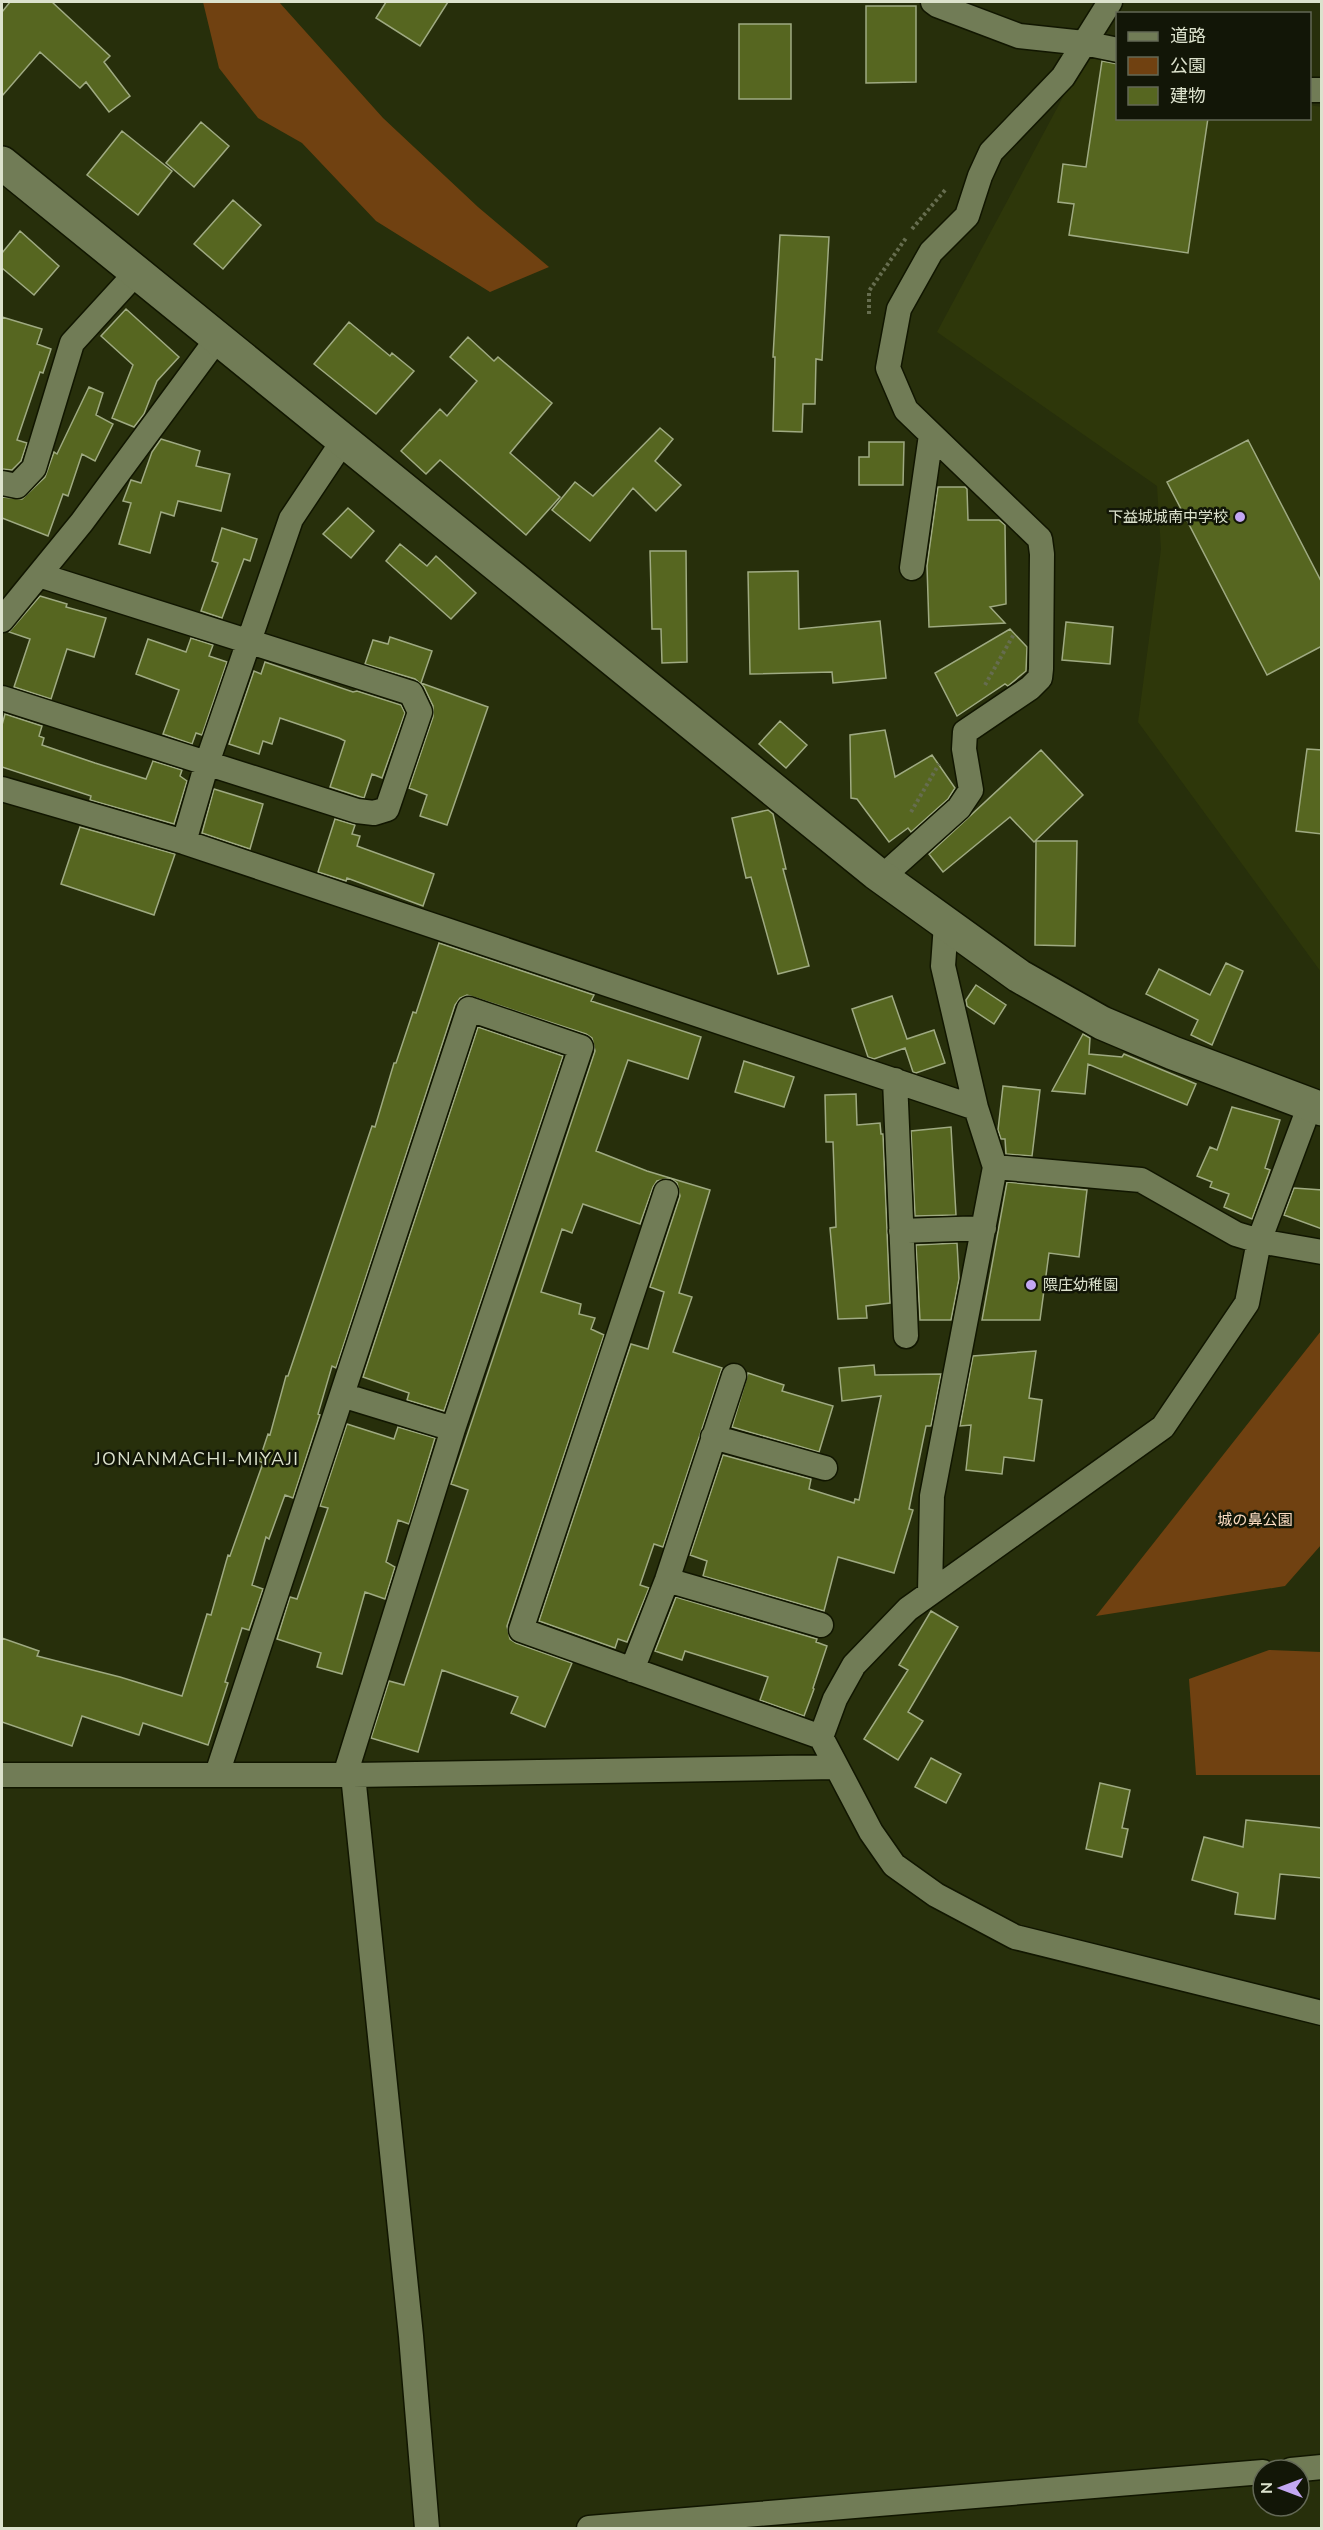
<svg xmlns="http://www.w3.org/2000/svg" width="1323" height="2530" font-family="'Nunito Sans','Noto Sans JP',sans-serif">
  <style>
    .built { fill: #2e370a }
    .green { fill: #704111 }
    .building { fill: #566620; stroke: #9faa82; stroke-width: 1.5 }
    .lines { fill: none; stroke-linecap: round; stroke-linejoin: round }
    .street-casing { stroke: #111600; stroke-width: 27 }
    .secondary-casing { stroke: #111600; stroke-width: 36 }
    .path { stroke: #666d4f; stroke-width: 4; stroke-dasharray: 3 3; stroke-linecap: butt }
    .street { stroke: #717c56; stroke-width: 24 }
    .secondary { stroke: #717c56; stroke-width: 33 }
    .poi-dot { fill: #c3a7f2; stroke: #121607; stroke-width: 2 }
    .labels { text-anchor: middle; stroke-width: 5; stroke-linejoin: round; paint-order: stroke }
    .poi-label { font-size: 15px; fill: #dce2cd; stroke: #121607; text-anchor: end }
    .park-label { font-size: 15px; fill: #fdddc2; stroke: #121607 }
    .quarter-label { font-size: 18px; letter-spacing: 1.5px; fill: #dce2cd; stroke: #121607 }
  </style>
  <rect width="100%" height="100%" fill="#272f0b"/>
  <path class="built" d="M 1085,56 L 1117,63 L 1118,118 L 1310,118 L 1310,105 L 1321,107 L 1321,972 L 1138,722 L 1161,549 L 1157,486 L 937,332 Z"/>
  <path class="green" d="M 203,2 L 279,2 L 383,118 L 478,207 L 549,267 L 490,292 L 376,221 L 302,143 L 258,118 L 219,68 Z
    M 1321,1331 L 1321,1545 L 1285,1586 L 1096,1616 Z
    M 1269,1650 L 1321,1652 L 1321,1775 L 1196,1775 L 1189,1679 Z"/>
  <path class="building" d="M 10,2 L 52,2 L 110,56 L 104,62 L 130,96 L 109,112 L 86,82 L 80,88 L 40,52 L 2,96 L 2,12 Z
    M 386,2 L 448,2 L 420,46 L 376,18 Z
    M 866,6 L 916,6 L 916,82 L 866,83 Z
    M 739,24 L 791,24 L 791,99 L 739,99 Z
    M 1102,61 L 1118,64 L 1118,118 L 1208,118 L 1188,253 L 1069,235 L 1074,204 L 1058,202 L 1063,164 L 1086,167 Z
    M 201,122 L 229,146 L 194,187 L 166,163 Z
    M 122,131 L 172,171 L 138,215 L 87,175 Z
    M 233,200 L 261,225 L 223,269 L 194,244 Z
    M 20,231 L 59,266 L 34,295 L 2,268 L 2,253 Z
    M 780,235 L 829,237 L 822,360 L 816,359 L 815,404 L 803,404 L 802,432 L 773,431 L 775,357 L 773,357 Z
    M 126,309 L 179,357 L 157,381 L 144,414 L 134,427 L 112,418 L 133,365 L 101,336 Z
    M 2,317 L 42,329 L 37,344 L 51,349 L 43,373 L 40,372 L 17,440 L 27,443 L 21,461 L 12,470 L 2,469 Z
    M 349,322 L 390,356 L 392,353 L 414,371 L 376,414 L 314,364 Z
    M 468,337 L 494,361 L 498,357 L 552,403 L 510,453 L 560,497 L 526,535 L 440,460 L 426,474 L 401,451 L 440,409 L 447,416 L 477,381 L 450,357 Z
    M 89,387 L 103,393 L 96,415 L 113,424 L 95,461 L 82,454 L 68,496 L 63,494 L 48,536 L 2,518 L 2,497 L 22,499 L 45,477 L 54,452 L 57,454 Z
    M 660,428 L 673,439 L 655,461 L 681,485 L 656,511 L 633,488 L 590,541 L 552,510 L 575,482 L 593,496 Z
    M 161,439 L 200,451 L 196,466 L 230,474 L 221,511 L 178,501 L 174,516 L 161,512 L 150,553 L 119,544 L 131,503 L 123,501 L 131,480 L 141,483 L 152,452 Z
    M 1248,440 L 1322,583 L 1322,646 L 1267,675 L 1167,482 Z
    M 869,442 L 904,442 L 903,485 L 859,485 L 859,457 L 869,457 Z
    M 938,487 L 965,487 L 967,489 L 968,520 L 999,520 L 1005,525 L 1006,604 L 990,607 L 1005,623 L 929,627 L 927,566 Z
    M 348,508 L 374,531 L 351,558 L 323,534 Z
    M 222,528 L 257,539 L 250,561 L 244,559 L 222,618 L 201,611 L 218,563 L 212,561 Z
    M 400,544 L 427,566 L 436,556 L 476,593 L 451,619 L 386,561 Z
    M 650,551 L 686,551 L 687,662 L 662,663 L 661,629 L 652,629 Z
    M 798,571 L 799,629 L 880,621 L 886,678 L 833,683 L 832,672 L 750,674 L 748,572 Z
    M 40,596 L 67,604 L 66,607 L 106,618 L 94,657 L 67,649 L 51,699 L 14,687 L 30,639 L 9,632 Z
    M 1066,622 L 1113,627 L 1110,664 L 1062,660 Z
    M 1010,629 L 1027,647 L 1026,671 L 1008,686 L 1005,684 L 957,716 L 935,673 Z
    M 390,637 L 432,651 L 421,683 L 488,707 L 447,825 L 420,816 L 427,795 L 409,788 L 433,717 L 433,706 L 424,687 L 415,679 L 365,664 L 373,640 L 388,644 Z
    M 191,638 L 213,645 L 209,656 L 227,662 L 202,735 L 196,733 L 192,744 L 163,734 L 179,690 L 136,674 L 148,639 L 186,652 Z
    M 265,662 L 353,692 L 357,691 L 401,705 L 405,713 L 382,778 L 372,774 L 364,798 L 330,787 L 345,741 L 339,738 L 280,718 L 272,744 L 263,741 L 259,754 L 229,744 L 254,671 L 261,674 Z
    M 5,714 L 42,726 L 39,736 L 44,738 L 42,745 L 95,763 L 146,779 L 153,761 L 182,770 L 180,776 L 187,781 L 174,824 L 90,800 L 91,796 L 2,767 L 2,725 Z
    M 780,721 L 807,745 L 786,768 L 759,744 Z
    M 885,730 L 895,777 L 932,755 L 955,788 L 948,799 L 911,832 L 908,828 L 889,842 L 857,799 L 851,798 L 850,735 Z
    M 1307,749 L 1322,750 L 1322,834 L 1296,831 Z
    M 1041,750 L 1083,795 L 1034,842 L 1010,817 L 943,872 L 929,854 Z
    M 214,789 L 263,804 L 250,849 L 202,833 Z
    M 768,810 L 773,814 L 786,869 L 783,869 L 809,966 L 778,974 L 751,877 L 746,878 L 732,818 Z
    M 335,819 L 355,825 L 352,834 L 360,836 L 357,846 L 434,874 L 423,906 L 347,878 L 346,881 L 318,872 Z
    M 80,827 L 175,854 L 154,915 L 61,884 Z
    M 1036,841 L 1077,841 L 1075,946 L 1035,945 Z
    M 439,943 L 594,995 L 591,1001 L 701,1037 L 688,1079 L 628,1060 L 596,1151 L 647,1171 L 710,1190 L 679,1293 L 692,1297 L 673,1352 L 722,1368 L 663,1547 L 654,1544 L 640,1585 L 649,1588 L 627,1642 L 618,1639 L 615,1648 L 539,1621 L 631,1344 L 648,1349 L 664,1292 L 650,1287 L 680,1196 L 677,1183 L 670,1178 L 657,1181 L 653,1187 L 640,1224 L 583,1204 L 572,1233 L 562,1229 L 541,1292 L 581,1304 L 579,1314 L 595,1318 L 591,1329 L 604,1335 L 507,1626 L 510,1639 L 516,1643 L 572,1663 L 545,1727 L 511,1713 L 518,1697 L 442,1670 L 418,1752 L 371,1738 L 389,1681 L 404,1685 L 468,1490 L 451,1484 L 595,1051 L 592,1038 L 586,1034 L 467,995 L 460,998 L 455,1005 L 336,1368 L 332,1366 L 318,1414 L 320,1415 L 293,1498 L 285,1495 L 269,1539 L 266,1537 L 252,1585 L 263,1589 L 249,1630 L 242,1628 L 225,1682 L 228,1683 L 208,1745 L 143,1723 L 139,1735 L 82,1716 L 72,1746 L 2,1722 L 2,1638 L 39,1651 L 37,1656 L 120,1677 L 182,1696 L 207,1614 L 211,1615 L 228,1555 L 230,1556 L 263,1463 L 259,1461 L 268,1434 L 270,1435 L 286,1376 L 288,1376 L 372,1126 L 375,1127 L 394,1063 L 396,1063 L 413,1012 L 416,1013 Z
    M 1226,963 L 1243,971 L 1212,1045 L 1191,1035 L 1198,1020 L 1146,994 L 1159,969 L 1210,995 Z
    M 976,985 L 1006,1005 L 994,1024 L 967,1006 L 966,1000 Z
    M 892,996 L 907,1039 L 934,1030 L 945,1063 L 916,1073 L 913,1072 L 905,1048 L 874,1059 L 868,1057 L 852,1009 Z
    M 478,1027 L 563,1056 L 444,1411 L 407,1400 L 409,1393 L 363,1377 Z
    M 1083,1034 L 1090,1038 L 1089,1054 L 1122,1057 L 1124,1054 L 1196,1084 L 1187,1105 L 1088,1064 L 1085,1094 L 1052,1091 Z
    M 744,1061 L 794,1077 L 784,1107 L 735,1092 Z
    M 1003,1086 L 1040,1090 L 1032,1156 L 1006,1154 L 1005,1139 L 1001,1139 L 998,1130 Z
    M 856,1094 L 857,1125 L 880,1123 L 881,1134 L 883,1134 L 890,1303 L 866,1306 L 867,1318 L 838,1319 L 830,1228 L 836,1227 L 833,1142 L 826,1142 L 825,1095 Z
    M 1232,1107 L 1280,1120 L 1265,1168 L 1270,1170 L 1252,1219 L 1224,1207 L 1229,1194 L 1210,1187 L 1212,1182 L 1197,1176 L 1210,1147 L 1217,1150 Z
    M 951,1127 L 956,1215 L 915,1216 L 911,1131 Z
    M 1007,1182 L 1087,1190 L 1079,1257 L 1049,1253 L 1040,1320 L 982,1320 Z
    M 1294,1188 L 1322,1190 L 1322,1229 L 1284,1215 Z
    M 957,1243 L 959,1279 L 951,1320 L 920,1320 L 916,1245 Z
    M 1036,1351 L 1029,1398 L 1042,1400 L 1034,1461 L 1004,1457 L 1002,1474 L 966,1470 L 971,1425 L 960,1426 L 973,1356 Z
    M 874,1365 L 875,1375 L 941,1374 L 931,1426 L 926,1426 L 909,1509 L 913,1510 L 894,1573 L 838,1557 L 824,1611 L 703,1576 L 707,1561 L 690,1555 L 723,1455 L 811,1479 L 809,1489 L 854,1503 L 855,1499 L 859,1500 L 881,1396 L 842,1401 L 839,1368 Z
    M 748,1373 L 784,1385 L 782,1391 L 833,1406 L 819,1452 L 732,1427 Z
    M 347,1424 L 394,1439 L 398,1427 L 435,1438 L 409,1524 L 398,1520 L 386,1562 L 395,1567 L 385,1599 L 365,1592 L 342,1674 L 317,1667 L 321,1653 L 277,1639 L 290,1597 L 297,1599 L 328,1508 L 320,1506 Z
    M 676,1597 L 817,1639 L 816,1642 L 827,1646 L 813,1688 L 814,1689 L 804,1716 L 760,1700 L 768,1677 L 685,1651 L 682,1660 L 655,1651 Z
    M 931,1611 L 958,1627 L 908,1712 L 923,1721 L 898,1760 L 864,1739 L 908,1670 L 899,1665 Z
    M 931,1758 L 961,1774 L 946,1803 L 915,1787 Z
    M 1100,1783 L 1130,1790 L 1122,1828 L 1128,1829 L 1122,1857 L 1086,1849 Z
    M 1246,1820 L 1322,1828 L 1322,1878 L 1280,1874 L 1275,1919 L 1235,1914 L 1238,1893 L 1192,1880 L 1204,1837 L 1243,1847 Z"/>
  <g class="lines">
    <g class="street-casing">
      <path id="street" d="M 933,2 L 937,5 L 1019,36 L 1084,43 L 1118,50
        M 1310,90 L 1322,90
        M 2,483 L 17,486 L 34,468 L 72,343 L 136,273
        M 912,568 L 931,435
        M 2,620 L 82,522 L 217,339
        M 2,698 L 357,811 L 374,813 L 387,809 L 420,712 L 411,693 L 39,575
        M 2,789 L 184,842 L 976,1108 L 943,966 L 946,924
        M 184,842 L 207,763 L 291,519 L 343,441
        M 882,877 L 959,808 L 971,790 L 964,749 L 965,732 L 1030,688 L 1040,678 L 1041,669 L 1042,554 L 1040,539 L 906,410 L 888,368 L 899,309 L 931,252 L 967,216 L 980,176 L 991,152 L 1063,77 L 1110,2
        M 895,1080 L 906,1336
        M 1310,1105 L 1259,1241 L 1247,1303 L 1163,1427 L 908,1609 L 854,1665 L 835,1699 L 821,1737 L 871,1832 L 894,1865 L 936,1895 L 1015,1937 L 1322,2013
        M 976,1108 L 995,1167 L 1141,1180 L 1236,1234 L 1259,1241 L 1322,1252
        M 666,1192 L 521,1630 L 821,1737
        M 901,1231 L 984,1228
        M 342,1395 L 453,1429
        M 713,1437 L 825,1468
        M 667,1580 L 821,1625
        M 930,1593 L 932,1496 L 995,1167
        M 632,1670 L 667,1580 L 734,1376
        M 217,1774 L 469,1009 L 581,1047 L 453,1429 L 345,1775
        M 2,1775 L 353,1775 L 836,1767
        M 353,1775 L 411,2336 L 427,2528
        M 1291,2470 L 1322,2467
        M 589,2528 L 1263,2472"/>
    </g>
    <g class="secondary-casing">
      <path id="secondary" d="M 2,163 L 876,873 L 1019,976 L 1102,1023 L 1173,1053 L 1322,1109"/>
    </g>
    <path class="path" d="M 912,229 L 946,189
      M 869,314 L 869,291 L 906,238
      M 985,685 L 1014,634
      M 911,812 L 939,764"/>
    <use href="#street" class="street"/>
    <use href="#secondary" class="secondary"/>
  </g>
  <g class="poi-dot">
    <circle cx="1240" cy="517" r="6"/>
    <circle cx="1031" cy="1285" r="6"/>
  </g>
  <g class="labels">
    <g class="poi-label">
      <text x="1228" y="522">下益城城南中学校</text>
      <text x="1043" y="1290" text-anchor="start">隈庄幼稚園</text>
    </g>
    <g class="park-label">
      <text x="1255" y="1525">城の鼻公園</text>
    </g>
    <g class="quarter-label">
      <text x="197" y="1465">JONANMACHI-MIYAJI</text>
    </g>
  </g>
  <rect width="1323" height="2530" fill="none" stroke="#dce2cd" stroke-width="6"/>
  <rect x="1116" y="12" width="195" height="108" fill="#121607" stroke="#636856" stroke-width="1.5"/>
  <rect x="1128" y="32" width="30" height="9" fill="#717c56" stroke="#636856" stroke-width="1.5"/>
  <text x="1170" y="42" font-size="18" fill="#dce2cd">道路</text>
  <rect x="1128" y="57" width="30" height="18" fill="#704111" stroke="#636856" stroke-width="1.5"/>
  <text x="1170" y="72" font-size="18" fill="#dce2cd">公園</text>
  <rect x="1128" y="87" width="30" height="18" fill="#566620" stroke="#636856" stroke-width="1.5"/>
  <text x="1170" y="102" font-size="18" fill="#dce2cd">建物</text>
  <g transform="translate(1281 2488) rotate(270)"><circle r="28" fill="#121607" stroke="#636856" stroke-width="1.5"/>
  <path d="M0-4.5L10 22L0 15L-10 22Z" fill="#c3a7f2"/>
  <text y="-9" font-size="16" font-weight="bold" text-anchor="middle" fill="#dce2cd">N</text>
  </g>
</svg>
